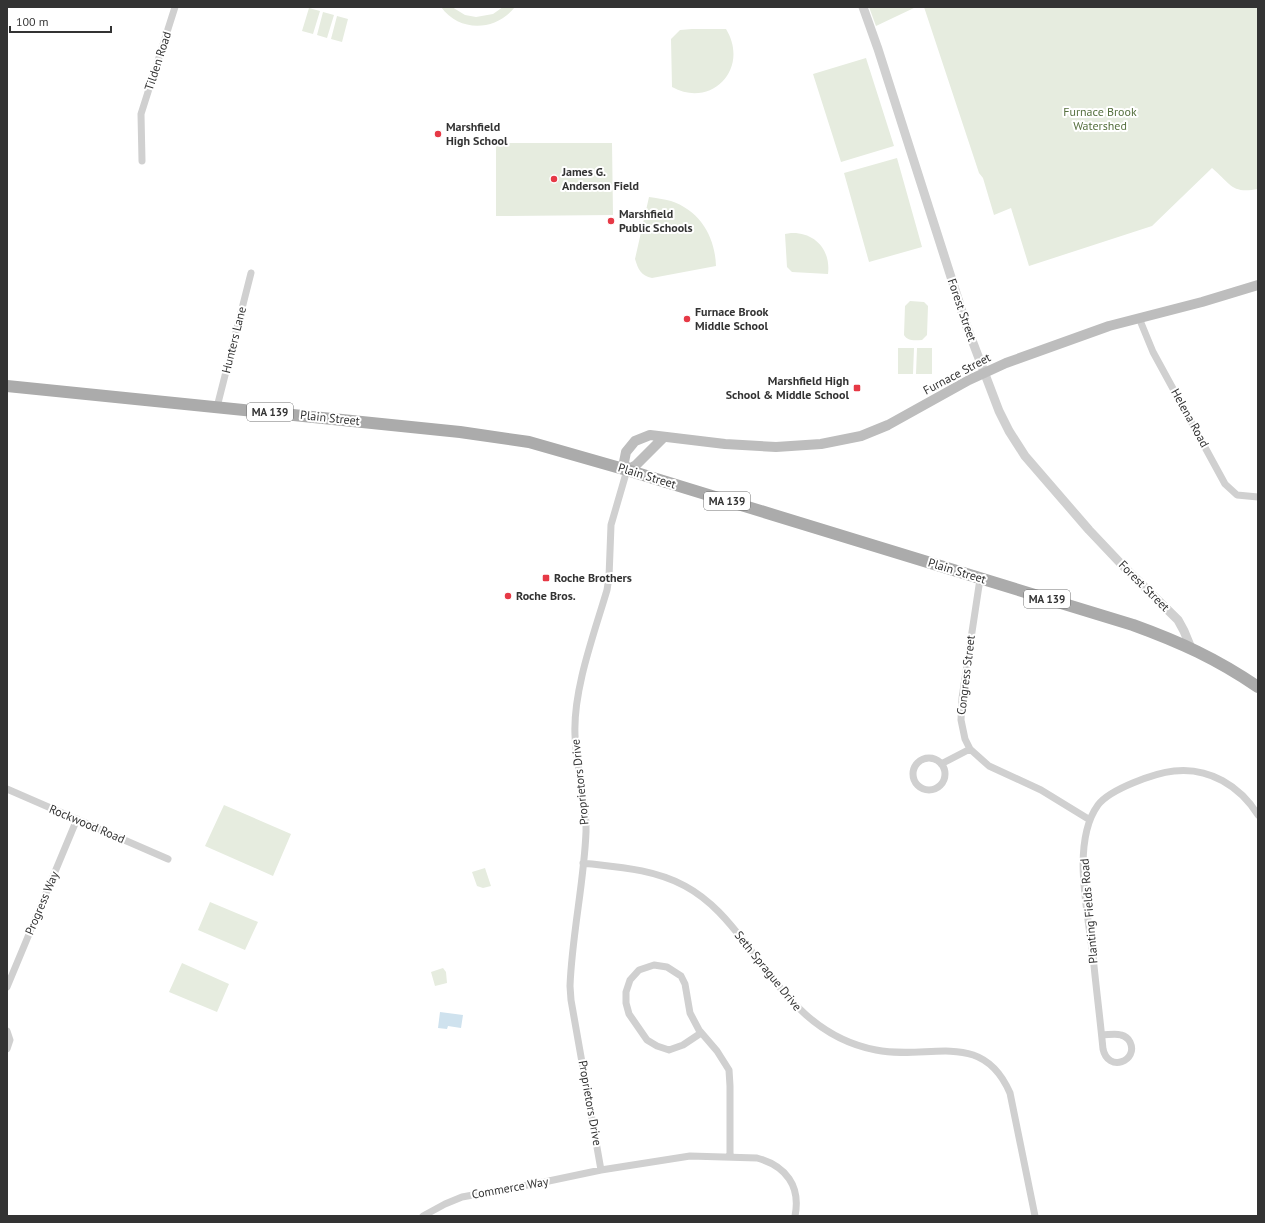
<svg xmlns="http://www.w3.org/2000/svg" width="1265" height="1223" font-family="'PT Sans',sans-serif">
  <style>
    .green { fill: #e6ecdf }
    .water { fill: #cfe2ee }
    .lines { fill: none; stroke-linecap: round; stroke-linejoin: round }
    .minor { stroke: #d0d0d0; stroke-width: 7 }
    .tertiary { stroke: #d0d0d0; stroke-width: 9 }
    .secondary { stroke: #bdbdbd; stroke-width: 10 }
    .primary { stroke: #ababab; stroke-width: 12 }
    .poi-dot { fill: #e63946; stroke: #fff; stroke-width: 1.5 }
    .labels { text-anchor: middle; stroke-width: 4; stroke-linejoin: round; paint-order: stroke }
    .shield { fill: #fff; stroke: #707070; stroke-width: 1 }
    .shield-label { font-size: 11px; font-weight: bold; fill: #333 }
    .street-label { font-size: 12px; fill: #333; stroke: #fff }
    .park-label { font-size: 12px; fill: #56703f; stroke: #fff }
    .poi-label { font-size: 12px; font-weight: bold; fill: #333; stroke: #fff; text-anchor: start }
  </style>
  <rect width="100%" height="100%" fill="#fff"/>
  <path class="green" d="M 441,7 L 452,7 L 465,15 L 476,17 L 493,14 L 503,7 L 515,7 C 496,31 460,33 441,7 Z
    M 869,7 L 916,7 L 876,26 Z
    M 924,7 L 1258,7 L 1258,189 C 1231,194 1231,184 1212,168 L 1152,226 L 1029,266 L 1011,208 L 994,215 L 983,178 L 979,173 Z
    M 309,8 L 320,11 L 313,34 L 302,31 Z
    M 323,12 L 334,15 L 327,38 L 317,35 Z
    M 337,16 L 348,19 L 342,42 L 331,39 Z
    M 692,29 L 726,29 C 750,68 712,109 672,87 L 671,39 L 680,30 Z
    M 866,58 L 894,146 L 841,162 L 813,74 Z
    M 496,143 L 612,143 L 613,215 L 496,216 Z
    M 897,158 L 922,247 L 869,262 L 844,173 Z
    M 649,197 C 656,198 664,199 671,201 C 700,211 715,236 716,266 L 652,278 C 641,276 638,269 635,259 Z
    M 791,233 C 815,232 831,250 828,274 L 792,272 L 787,267 L 785,234 Z
    M 910,301 L 924,302 L 928,306 L 927,335 L 922,340 C 916,340 908,342 904,335 L 905,306 Z
    M 898,348 L 914,348 L 913,374 L 898,374 Z
    M 917,348 L 932,348 L 932,374 L 916,374 Z
    M 224,805 L 291,834 L 273,876 L 205,846 Z
    M 485,868 L 491,886 L 483,888 L 477,886 L 472,872 Z
    M 210,902 L 258,922 L 245,950 L 198,930 Z
    M 182,963 L 229,984 L 217,1012 L 169,992 Z
    M 443,968 L 446,972 L 447,983 L 435,986 L 431,972 Z"/>
  <path class="water" d="M 440,1012 L 463,1015 L 461,1028 L 448,1026 L 447,1029 L 438,1028 Z"/>
  <g class="lines">
    <path class="minor" d="M 142,161 L 141,114 L 175,7
      M 1139,318 L 1153,352 L 1225,484 L 1237,495 L 1258,497
      M 217,407 L 251,273
      M 980,579 L 962,698 L 961,720 L 965,739 L 970,749 L 989,766 L 1041,790 L 1090,820
      M913 774a16 16 0 1 1 32 0a16 16 0 1 1-32 0Z
      M 941,764 L 970,749
      M 7,789 L 168,859
      M 583,863 C 617,867 654,869 685,886 C 711,900 729,922 746,944 C 782,991 813,1038 876,1050 C 929,1061 982,1028 1010,1093 L 1035,1216
      M 7,987 L 77,819
      M 7,1031 L 10,1040 L 7,1049
      M 701,1033 L 683,1045 L 669,1050 L 657,1046 L 647,1040 L 629,1014 L 626,1003 L 626,992 L 630,980 L 639,970 L 654,965 L 667,967 L 681,976 L 685,984 L 690,1013 L 699,1030 L 717,1051 L 729,1070 L 730,1086 L 730,1157
      M 1102,1035 C 1108,1035 1115,1033 1121,1035 C 1125,1036 1128,1038 1130,1042 C 1139,1061 1108,1073 1103,1049 C 1100,1018 1096,987 1093,956 C 1088,913 1071,842 1098,805 C 1110,789 1155,773 1174,771 C 1209,767 1240,786 1258,815
      M 601,1170 L 571,1000 L 570,986 C 572,934 584,883 586,832 C 587,799 576,768 575,735 C 573,690 594,634 607,590 L 609,577 L 611,525 L 627,470
      M 423,1216 L 445,1204 L 462,1197 L 544,1182 L 601,1170 L 690,1156 L 757,1158 C 786,1166 801,1186 795,1216"/>
    <path class="tertiary" d="M 863,7 L 878,49 L 967,327 L 999,411 L 1009,431 L 1025,456 L 1089,530 L 1124,567 L 1178,620 L 1184,631 L 1191,648"/>
    <path class="secondary" d="M 664,437 L 636,465 L 627,470 L 624,462 L 626,452 L 635,441 L 650,435 L 725,444 L 776,447 L 821,444 L 861,436 L 888,425 L 969,380 L 1006,363 L 1109,326 L 1202,302 L 1258,285"/>
    <path class="primary" d="M 7,386 L 460,432 L 529,442 L 627,470 L 1133,625 C 1180,642 1217,659 1258,687"/>
  </g>
  <g class="poi-dot">
    <circle cx="438" cy="134" r="4"/>
    <circle cx="554" cy="179" r="4"/>
    <circle cx="611" cy="221" r="4"/>
    <circle cx="687" cy="319" r="4"/>
    <rect x="853" y="384" width="8" height="8" rx="2"/>
    <rect x="542" y="574" width="8" height="8" rx="2"/>
    <circle cx="508" cy="596" r="4"/>
  </g>
  <g class="labels">
    <g class="shield">
      <rect x="247" y="403" width="46" height="18" rx="3"/>
      <rect x="704" y="492" width="46" height="18" rx="3"/>
      <rect x="1024" y="590" width="46" height="18" rx="3"/>
    </g>
    <g class="shield-label">
      <text x="270" y="416">MA 139</text>
      <text x="727" y="505">MA 139</text>
      <text x="1047" y="603">MA 139</text>
    </g>
    <g class="street-label">
      <text transform="translate(158 61) rotate(-72)" y="4">Tilden Road</text>
      <text transform="translate(962 310) rotate(71)" y="4">Forest Street</text>
      <text transform="translate(234 340) rotate(-76)" y="4">Hunters Lane</text>
      <text transform="translate(957 374) rotate(-28)" y="4">Furnace Street</text>
      <text transform="translate(330 418) rotate(6)" y="4">Plain Street</text>
      <text transform="translate(1190 418) rotate(61)" y="4">Helena Road</text>
      <text transform="translate(647 476) rotate(17)" y="4">Plain Street</text>
      <text transform="translate(957 571) rotate(17)" y="4">Plain Street</text>
      <text transform="translate(1144 586) rotate(45)" y="4">Forest Street</text>
      <text transform="translate(966 675) rotate(-83)" y="4">Congress Street</text>
      <text transform="translate(580 782) rotate(-96)" y="4">Proprietors Drive</text>
      <text transform="translate(87 824) rotate(23)" y="4">Rockwood Road</text>
      <text transform="translate(42 903) rotate(-67)" y="4">Progress Way</text>
      <text transform="translate(1089 911) rotate(-95)" y="4">Planting Fields Road</text>
      <text transform="translate(768 971) rotate(51)" y="4">Seth Sprague Drive</text>
      <text transform="translate(590 1103) rotate(80)" y="4">Proprietors Drive</text>
      <text transform="translate(510 1188) rotate(-10)" y="4">Commerce Way</text>
    </g>
    <g class="park-label">
      <text x="1100" y="116">Furnace Brook<tspan x="1100" dy="14">Watershed</tspan></text>
    </g>
    <g class="poi-label">
      <text x="446" y="131">Marshfield<tspan x="446" dy="14">High School</tspan></text>
      <text x="562" y="176">James G.<tspan x="562" dy="14">Anderson Field</tspan></text>
      <text x="619" y="218">Marshfield<tspan x="619" dy="14">Public Schools</tspan></text>
      <text x="695" y="316">Furnace Brook<tspan x="695" dy="14">Middle School</tspan></text>
      <text x="849" y="385" text-anchor="end">Marshfield High<tspan x="849" dy="14">School &amp; Middle School</tspan></text>
      <text x="554" y="582">Roche Brothers</text>
      <text x="516" y="600">Roche Bros.</text>
    </g>
  </g>
  <rect width="1265" height="1223" fill="none" stroke="#333333" stroke-width="16"/>
  <path d="M10 26v6h101v-6" fill="none" stroke="#333333" stroke-width="2"/>
  <text x="16" y="26" font-size="12" fill="#333333" stroke="#ffffff" stroke-width="3" paint-order="stroke">100 m</text>
</svg>
